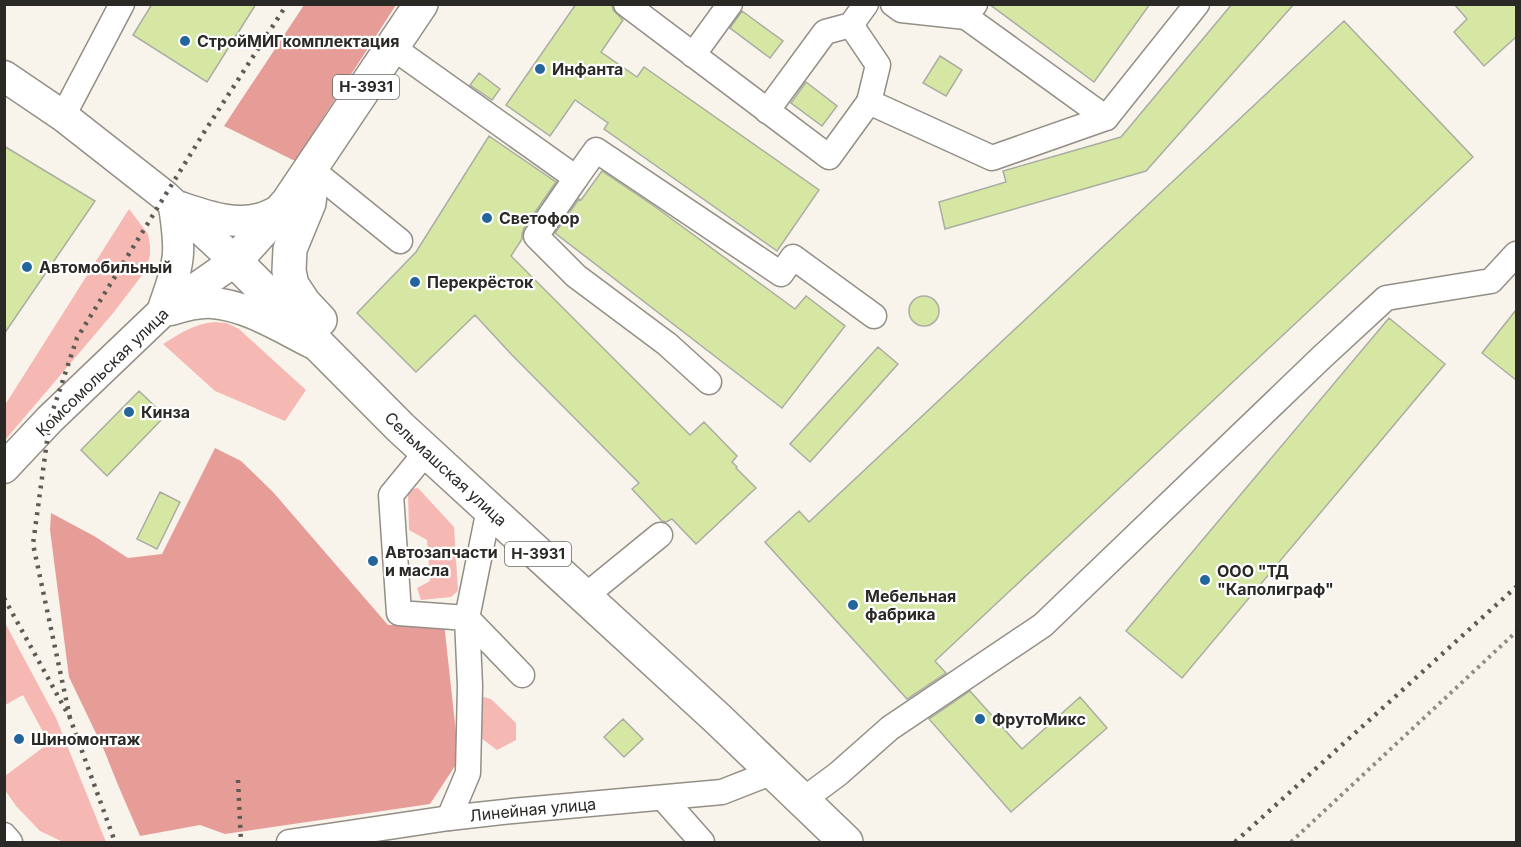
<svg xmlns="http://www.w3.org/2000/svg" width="1521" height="847" font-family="Inter,sans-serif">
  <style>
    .green { fill: #f6b8b3 }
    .forest { fill: #e69d97 }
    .building { fill: #d6e7a4; stroke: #aaada3; stroke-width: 1.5 }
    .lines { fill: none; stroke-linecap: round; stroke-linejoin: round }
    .minor-casing { stroke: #938f87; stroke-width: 27 }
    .major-casing { stroke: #938f87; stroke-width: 33 }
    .highway-casing { stroke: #938f87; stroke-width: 36 }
    .path { stroke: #8f8c86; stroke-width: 4; stroke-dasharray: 3 4.5; stroke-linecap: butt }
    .minor { stroke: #fff; stroke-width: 24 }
    .major { stroke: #fff; stroke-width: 30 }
    .highway { stroke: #fff; stroke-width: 33 }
    .rail { stroke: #5d5b56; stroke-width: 4.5; stroke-dasharray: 3 6; stroke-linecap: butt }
    .poi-dot { fill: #24669b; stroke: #fff; stroke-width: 2 }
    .labels { text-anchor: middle; stroke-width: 4.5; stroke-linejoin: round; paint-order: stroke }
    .shield { fill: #fff; stroke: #6b6967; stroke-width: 1.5 }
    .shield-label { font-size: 15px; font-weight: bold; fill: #2b2926 }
    .poi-label { font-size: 16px; font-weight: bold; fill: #2b2926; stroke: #fff; text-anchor: start }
    .street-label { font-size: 16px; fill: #2b2926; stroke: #fff }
  </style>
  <rect width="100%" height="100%" fill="#f8f4eb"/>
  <path class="green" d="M 129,209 L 148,234 L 150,245 L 150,255 L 146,270 L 114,312 L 6,439 L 5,435 L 5,405 Z
    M 215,322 L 227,323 L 239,329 L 306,390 L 285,421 L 215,391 L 163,344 C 181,333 193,324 215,322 Z
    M 418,488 L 454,527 L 458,591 L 451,597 L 421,600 L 417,588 L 430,581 L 427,540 L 409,530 L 408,494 L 412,489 Z
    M 4,621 L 56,718 L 106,842 L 63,842 L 40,831 L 16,806 L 5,790 L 5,776 L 49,743 L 23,695 L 5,705 Z
    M 476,695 L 491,699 L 516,723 L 516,740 L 497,750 L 477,735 Z"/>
  <path class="forest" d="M 304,5 L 396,5 L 295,161 L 224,126 Z
    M 215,448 L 241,461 L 273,492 L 388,625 L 444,623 L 459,760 L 430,804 L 225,834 L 200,825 L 140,836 L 118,785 L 104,750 L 69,677 L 50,530 L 51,513 L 94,536 L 128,558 L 162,554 Z"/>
  <path class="building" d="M 152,4 L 256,4 L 207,82 L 133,35 Z
    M 576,4 L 612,4 L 613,10 L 623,20 L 601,52 L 637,77 L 644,67 L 819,190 L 777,251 L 604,129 L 608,123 L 575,100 L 550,136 L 506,105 Z
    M 989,4 L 1150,4 L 1094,82 Z
    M 1232,4 L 1294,4 L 1146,171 L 945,229 L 939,202 L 1006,182 L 1003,171 L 1121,137 Z
    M 1454,4 L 1516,4 L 1516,37 L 1484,66 L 1454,32 L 1467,19 Z
    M 742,11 L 783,41 L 770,58 L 730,28 Z
    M 1344,21 L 1473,157 L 935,661 L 946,673 L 907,699 L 765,542 L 799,511 L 809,522 Z
    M 940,56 L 962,70 L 946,96 L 923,83 Z
    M 479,73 L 500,89 L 492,100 L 470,85 Z
    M 806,82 L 837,106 L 822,126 L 791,103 Z
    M 489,136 L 556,182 L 524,228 L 522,234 L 522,239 L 511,256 L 690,435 L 704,422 L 737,456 L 732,462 L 737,467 L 736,468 L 756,488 L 696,544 L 672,519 L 666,522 L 662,521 L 632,489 L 639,483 L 512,355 L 475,315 L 416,372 L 357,313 L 416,252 Z
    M 4,146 L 95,201 L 4,334 Z
    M 602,171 L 654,206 L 795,309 L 806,296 L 845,326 L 782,408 L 555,233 L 579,199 L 581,200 Z
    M909 311a15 15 0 1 1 30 0a15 15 0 1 1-30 0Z
    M 1516,310 L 1516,380 L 1482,353 Z
    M 1389,318 L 1445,364 L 1182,678 L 1126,631 Z
    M 878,347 L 898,364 L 810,462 L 790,444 Z
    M 139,391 L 165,416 L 107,476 L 81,450 Z
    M 160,492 L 180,502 L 157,549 L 137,539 Z
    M 970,691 L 1022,749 L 1080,697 L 1107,728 L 1011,812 L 929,719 Z
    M 623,719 L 643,739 L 624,757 L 604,737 Z"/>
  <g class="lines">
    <g class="minor-casing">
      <g id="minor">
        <path d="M 626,4 L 829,157 L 869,102 L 992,158 L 1106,118 L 1197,4"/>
        <path d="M 893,4 L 901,10 L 966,17"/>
        <path d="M 975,4 L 966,17 L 1106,118"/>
        <path d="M 851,25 L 878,65 L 869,102"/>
        <path d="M 392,47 L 576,178 L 536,236 L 576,276 L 667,344 L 709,382"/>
        <path d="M 693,55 L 730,4"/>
        <path d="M 767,111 L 825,32 L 851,25 L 866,4"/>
        <path d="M 63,116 L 122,4"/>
        <path d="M 311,169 L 400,241"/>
        <path d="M 576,178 L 596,150 L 781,274 L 793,257 L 874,316"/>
        <path d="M 427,451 L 391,495 L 399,613 L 467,618 L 470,686 L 468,773 L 449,818"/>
        <path d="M 489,509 L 467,618 L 522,675"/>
        <path d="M 584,597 L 660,535"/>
        <path d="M 663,798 L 702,842"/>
        <path d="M 803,800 L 838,774 L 890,728 L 1043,625 L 1322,357 L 1386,298 L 1491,281 L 1516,254"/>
        <path d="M 4,835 L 10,842"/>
        <path id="s1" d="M 289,842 L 449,818 L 512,811 L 722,792 L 773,772"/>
      </g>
    </g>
    <g class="major-casing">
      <path id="major" d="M 4,76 L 63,116 L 165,196 L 235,261 L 162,312 L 50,419 L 4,468
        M 180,207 C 207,216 237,227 265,217 C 271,215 277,211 283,209
        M 171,310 C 184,306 198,302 212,303 C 246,305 282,328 312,343
        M 162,312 C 168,293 177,273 178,253 C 179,237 176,221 174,206"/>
    </g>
    <g class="highway-casing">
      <g id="highway">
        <path id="s2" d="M 421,4 L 288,202 L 235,261 L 401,428 L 718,719 L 846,842"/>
        <path d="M 311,184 L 309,203 L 290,249 L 289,271 L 292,285 L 304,303 L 320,320"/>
      </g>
    </g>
    <path class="path" d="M 1291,842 L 1516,632"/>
    <use href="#minor" class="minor"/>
    <use href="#major" class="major"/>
    <use href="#highway" class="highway"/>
    <path class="rail" d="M 4,598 L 70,718 L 115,842
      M 70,718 L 33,544 L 50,419 L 77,338 L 203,134 L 287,4
      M 238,780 L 241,842
      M 1235,842 L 1516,587"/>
  </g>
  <g class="poi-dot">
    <circle cx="185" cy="41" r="6"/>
    <circle cx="540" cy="69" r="6"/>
    <circle cx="487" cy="218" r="6"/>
    <circle cx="27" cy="267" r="6"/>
    <circle cx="415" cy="282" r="6"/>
    <circle cx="129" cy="412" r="6"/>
    <circle cx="373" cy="561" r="6"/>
    <circle cx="1205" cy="580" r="6"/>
    <circle cx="853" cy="605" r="6"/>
    <circle cx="980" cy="719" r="6"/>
    <circle cx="19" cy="739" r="6"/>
  </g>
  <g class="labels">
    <g class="shield">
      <rect x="333" y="75" width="66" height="24" rx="4.5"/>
      <rect x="505" y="542" width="66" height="24" rx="4.5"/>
    </g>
    <g class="shield-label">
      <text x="366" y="92">Н-3931</text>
      <text x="538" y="559">Н-3931</text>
    </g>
    <g class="poi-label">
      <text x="197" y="47">СтройМИГкомплектация</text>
      <text x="552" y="75">Инфанта</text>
      <text x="499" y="224">Светофор</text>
      <text x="39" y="273">Автомобильный</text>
      <text x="427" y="288">Перекрёсток</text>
      <text x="141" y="418">Кинза</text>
      <text x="385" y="558">Автозапчасти<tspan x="385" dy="18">и масла</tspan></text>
      <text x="1217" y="577">ООО "ТД<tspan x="1217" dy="18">"Каполиграф"</tspan></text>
      <text x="865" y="602">Мебельная<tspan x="865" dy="18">фабрика</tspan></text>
      <text x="992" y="725">ФрутоМикс</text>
      <text x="31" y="745">Шиномонтаж</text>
    </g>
    <g class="street-label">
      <text transform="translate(102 372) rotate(-44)" y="6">Комсомольская улица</text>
      <text dy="6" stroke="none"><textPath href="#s2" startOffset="614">Сельмашская улица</textPath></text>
      <text dy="6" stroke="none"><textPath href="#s1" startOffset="246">Линейная улица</textPath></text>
    </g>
  </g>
  <rect width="1521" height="847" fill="none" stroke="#2b2926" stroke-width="12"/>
</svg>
